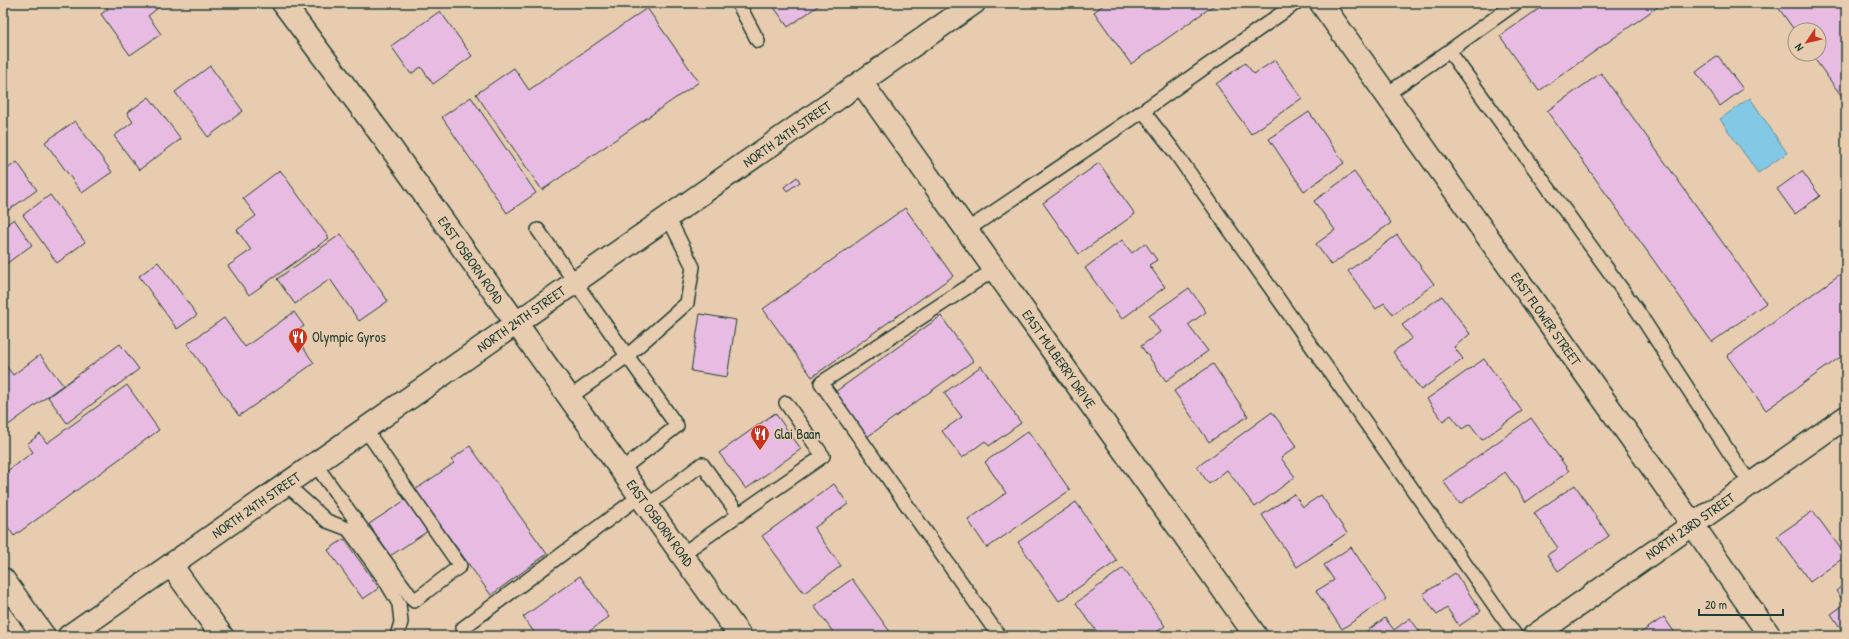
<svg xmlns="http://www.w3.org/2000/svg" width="1849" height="639" font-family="'Patrick Hand',sans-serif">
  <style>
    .water { fill: #83c9e5; stroke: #5b919e }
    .building { fill: #e8bce2; stroke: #1f3d34 }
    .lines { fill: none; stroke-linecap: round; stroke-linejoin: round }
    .service-casing { stroke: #1f3d34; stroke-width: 16 }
    .minor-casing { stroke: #1f3d34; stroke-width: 25 }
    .secondary-casing { stroke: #1f3d34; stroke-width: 25 }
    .service { stroke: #e7ccaf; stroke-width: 13 }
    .minor { stroke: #e7ccaf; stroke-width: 22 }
    .secondary { stroke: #e7ccaf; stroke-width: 22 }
    .labels { text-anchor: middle; stroke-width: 3; stroke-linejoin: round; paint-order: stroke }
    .street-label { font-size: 14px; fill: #1f3d34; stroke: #e7ccaf }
    .poi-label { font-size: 14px; fill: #1f3d34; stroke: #e7ccaf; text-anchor: start }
  </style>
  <rect width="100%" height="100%" fill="#e7ccaf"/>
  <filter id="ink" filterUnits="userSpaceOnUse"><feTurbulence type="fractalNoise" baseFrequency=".025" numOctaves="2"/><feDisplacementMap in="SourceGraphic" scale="8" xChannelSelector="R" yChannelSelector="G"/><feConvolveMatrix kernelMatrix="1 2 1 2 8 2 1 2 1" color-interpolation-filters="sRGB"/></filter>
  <g filter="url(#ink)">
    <path class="water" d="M 1750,98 L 1787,153 L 1758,173 L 1720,119 Z"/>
    <path class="building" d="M 104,3 L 164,3 L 148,16 L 161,34 L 130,55 L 101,14 L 108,9 Z
      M 771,3 L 822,3 L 788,27 Z
      M 1106,3 L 1217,3 L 1131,64 L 1094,12 Z
      M 1547,3 L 1663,3 L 1539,91 L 1500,36 Z
      M 1775,3 L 1846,3 L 1846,102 L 1811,54 L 1819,54 L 1819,30 L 1795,31 Z
      M 647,8 L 699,82 L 542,190 L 476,94 L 514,68 L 529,90 Z
      M 440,11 L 472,56 L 433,84 L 421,67 L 411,74 L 391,46 Z
      M 1718,56 L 1743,89 L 1720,106 L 1696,72 Z
      M 1275,60 L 1302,98 L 1251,134 L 1216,84 L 1245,63 L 1254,74 Z
      M 210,66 L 243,111 L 208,137 L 175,92 Z
      M 1601,73 L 1766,303 L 1712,342 L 1547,111 Z
      M 149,97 L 181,139 L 139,170 L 114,136 L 133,122 L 127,113 Z
      M 471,97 L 536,193 L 507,213 L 442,117 Z
      M 1309,112 L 1344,163 L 1304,191 L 1269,139 Z
      M 75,121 L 112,172 L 82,193 L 45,142 Z
      M 17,162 L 37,190 L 3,214 L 3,172 Z
      M 1099,163 L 1135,214 L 1079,254 L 1043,203 Z
      M 280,170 L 329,238 L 249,295 L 228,266 L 251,250 L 237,230 L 256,216 L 243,198 Z
      M 1802,171 L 1820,196 L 1795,214 L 1777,189 Z
      M 1354,172 L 1391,223 L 1331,265 L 1316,244 L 1335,230 L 1314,201 Z
      M 797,177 L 800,182 L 787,191 L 784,187 Z
      M 50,195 L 85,242 L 57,263 L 23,215 Z
      M 905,208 L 953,276 L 812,377 L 763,309 Z
      M 14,219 L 32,245 L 3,266 L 3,227 Z
      M 341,234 L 388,301 L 359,321 L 330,279 L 295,304 L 277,279 Z
      M 1397,235 L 1434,284 L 1393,314 L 1384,303 L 1376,309 L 1348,271 Z
      M 1122,240 L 1132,253 L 1145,243 L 1157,260 L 1149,265 L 1165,287 L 1122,319 L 1085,268 Z
      M 158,262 L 197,315 L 177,329 L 139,276 Z
      M 1846,270 L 1846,353 L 1766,410 L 1727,356 Z
      M 1189,288 L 1206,312 L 1188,325 L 1208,351 L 1166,381 L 1141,346 L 1160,332 L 1149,316 Z
      M 1442,296 L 1470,334 L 1454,347 L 1463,359 L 1421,390 L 1393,352 L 1412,338 L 1402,325 Z
      M 294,312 L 304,326 L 293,334 L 314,363 L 239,416 L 187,344 L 224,318 L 245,347 Z
      M 700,314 L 736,320 L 727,377 L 691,371 Z
      M 941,316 L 973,361 L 867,437 L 835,392 Z
      M 120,344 L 139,369 L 67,423 L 48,397 Z
      M 40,355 L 63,385 L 3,429 L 3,362 L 13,375 Z
      M 1484,359 L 1522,411 L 1482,440 L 1470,424 L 1462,429 L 1451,415 L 1443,421 L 1427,399 Z
      M 1213,364 L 1248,416 L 1209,442 L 1174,391 Z
      M 981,366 L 1021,423 L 989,446 L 985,441 L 962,458 L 942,431 L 962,417 L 944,393 Z
      M 127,385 L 159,430 L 14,536 L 3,520 L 3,474 L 33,452 L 27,444 L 40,434 L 47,443 Z
      M 1272,412 L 1297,446 L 1281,458 L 1295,477 L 1255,507 L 1227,470 L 1209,484 L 1197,467 Z
      M 775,413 L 801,449 L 746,489 L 719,453 Z
      M 1531,418 L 1569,471 L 1526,502 L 1505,472 L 1460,504 L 1443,481 Z
      M 1028,431 L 1070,490 L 987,548 L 968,520 L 1006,493 L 985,462 Z
      M 470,446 L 547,554 L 491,595 L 415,490 L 454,463 L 451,460 Z
      M 834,484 L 848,504 L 814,528 L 841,566 L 804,593 L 762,536 Z
      M 1575,485 L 1609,536 L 1558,571 L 1547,555 L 1558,548 L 1534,513 Z
      M 1294,494 L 1303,507 L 1321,495 L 1347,533 L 1297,567 L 1262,515 Z
      M 407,499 L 428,531 L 390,556 L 369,524 Z
      M 1076,502 L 1117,561 L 1059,601 L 1018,542 Z
      M 1813,511 L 1846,556 L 1810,582 L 1777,536 Z
      M 344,539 L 379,588 L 363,599 L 328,550 Z
      M 1351,547 L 1386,599 L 1342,629 L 1316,591 L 1334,580 L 1324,565 Z
      M 1123,568 L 1165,626 L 1151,636 L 1100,636 L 1076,603 Z
      M 1455,573 L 1481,611 L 1459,626 L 1447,608 L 1437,615 L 1423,594 Z
      M 580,576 L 609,617 L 583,636 L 537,636 L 523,617 Z
      M 852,579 L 893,636 L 836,636 L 814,606 Z
      M 1846,583 L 1846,636 L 1831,614 L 1845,604 L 1836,591 Z
      M 1664,617 L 1677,636 L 1636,636 Z
      M 1385,618 L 1394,630 L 1410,618 L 1422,635 L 1420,636 L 1360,636 Z"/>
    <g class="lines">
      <g class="service-casing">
        <path id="service" d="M 738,3 L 758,41
          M 1449,51 L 1516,3
          M 1387,94 L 1449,51 L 1637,310 L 1740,469 L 1751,483
          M 1143,111 L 1174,151 L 1516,636
          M 538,230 L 677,426 L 621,470
          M 967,230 L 1143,111 L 1296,3
          M 995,269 L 821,383 L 999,636
          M 569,398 L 627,356 L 687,303 L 693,267 L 668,217
          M 315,464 L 414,601 L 460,566 L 365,429
          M 286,484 L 327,521 L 348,529 L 362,548 L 385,580 L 399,604 L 401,622 L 397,636
          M 647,506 L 702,464 L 739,515
          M 682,554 L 823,456 L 786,403
          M 468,636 L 463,628 L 640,496"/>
      </g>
      <g class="minor-casing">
        <path id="minor" d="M 1321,3 L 1693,525 L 1770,636
          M 861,82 L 1256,636
          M 171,565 L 222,636
          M 3,579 L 44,636
          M 1534,636 L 1846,417"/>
      </g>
      <g class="secondary-casing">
        <path id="secondary" d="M 283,3 L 386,141 L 740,636
          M 69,636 L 974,3"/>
      </g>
      <use href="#service" class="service"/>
      <use href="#minor" class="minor"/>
      <use href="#secondary" class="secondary"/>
    </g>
  </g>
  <defs>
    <g id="restaurant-pin" transform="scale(1)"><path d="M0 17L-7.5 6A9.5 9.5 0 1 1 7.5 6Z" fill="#c8321e" stroke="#e7ccaf"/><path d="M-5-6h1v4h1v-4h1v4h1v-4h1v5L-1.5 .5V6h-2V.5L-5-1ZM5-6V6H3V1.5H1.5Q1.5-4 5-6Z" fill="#fff"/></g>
  </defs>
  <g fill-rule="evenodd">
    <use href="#restaurant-pin" x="298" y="337"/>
    <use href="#restaurant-pin" x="760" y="434"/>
  </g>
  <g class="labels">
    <g class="street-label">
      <text transform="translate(787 134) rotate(-35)" y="5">NORTH 24TH STREET</text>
      <text transform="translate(471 260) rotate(55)" y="5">EAST OSBORN ROAD</text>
      <text transform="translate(521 319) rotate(-35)" y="5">NORTH 24TH STREET</text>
      <text transform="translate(1546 319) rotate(55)" y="5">EAST FLOWER STREET</text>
      <text transform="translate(1059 359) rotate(55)" y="5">EAST MULBERRY DRIVE</text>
      <text transform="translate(256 505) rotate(-35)" y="5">NORTH 24TH STREET</text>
      <text transform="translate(660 523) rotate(54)" y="5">EAST OSBORN ROAD</text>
      <text transform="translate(1690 526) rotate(-35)" y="5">NORTH 23RD STREET</text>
    </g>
    <g class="poi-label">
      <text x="312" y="342">Olympic Gyros</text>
      <text x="774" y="439">Glai Baan</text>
    </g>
  </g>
  <rect width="1849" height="639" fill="none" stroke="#e7ccaf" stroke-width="16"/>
  <rect x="8" y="8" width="1833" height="623" fill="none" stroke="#1f3d34" stroke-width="1.5" filter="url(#ink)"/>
  <g transform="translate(1807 42) rotate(235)"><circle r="19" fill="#e7ccaf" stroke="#97937e"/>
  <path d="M0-3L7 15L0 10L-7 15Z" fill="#c8321e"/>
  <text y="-6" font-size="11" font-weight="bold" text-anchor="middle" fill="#1f3d34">N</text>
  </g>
  <path d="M1699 609v6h84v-6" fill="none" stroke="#1f3d34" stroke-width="2"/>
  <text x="1705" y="609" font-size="12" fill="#1f3d34" stroke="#e7ccaf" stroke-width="3" paint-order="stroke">20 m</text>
</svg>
